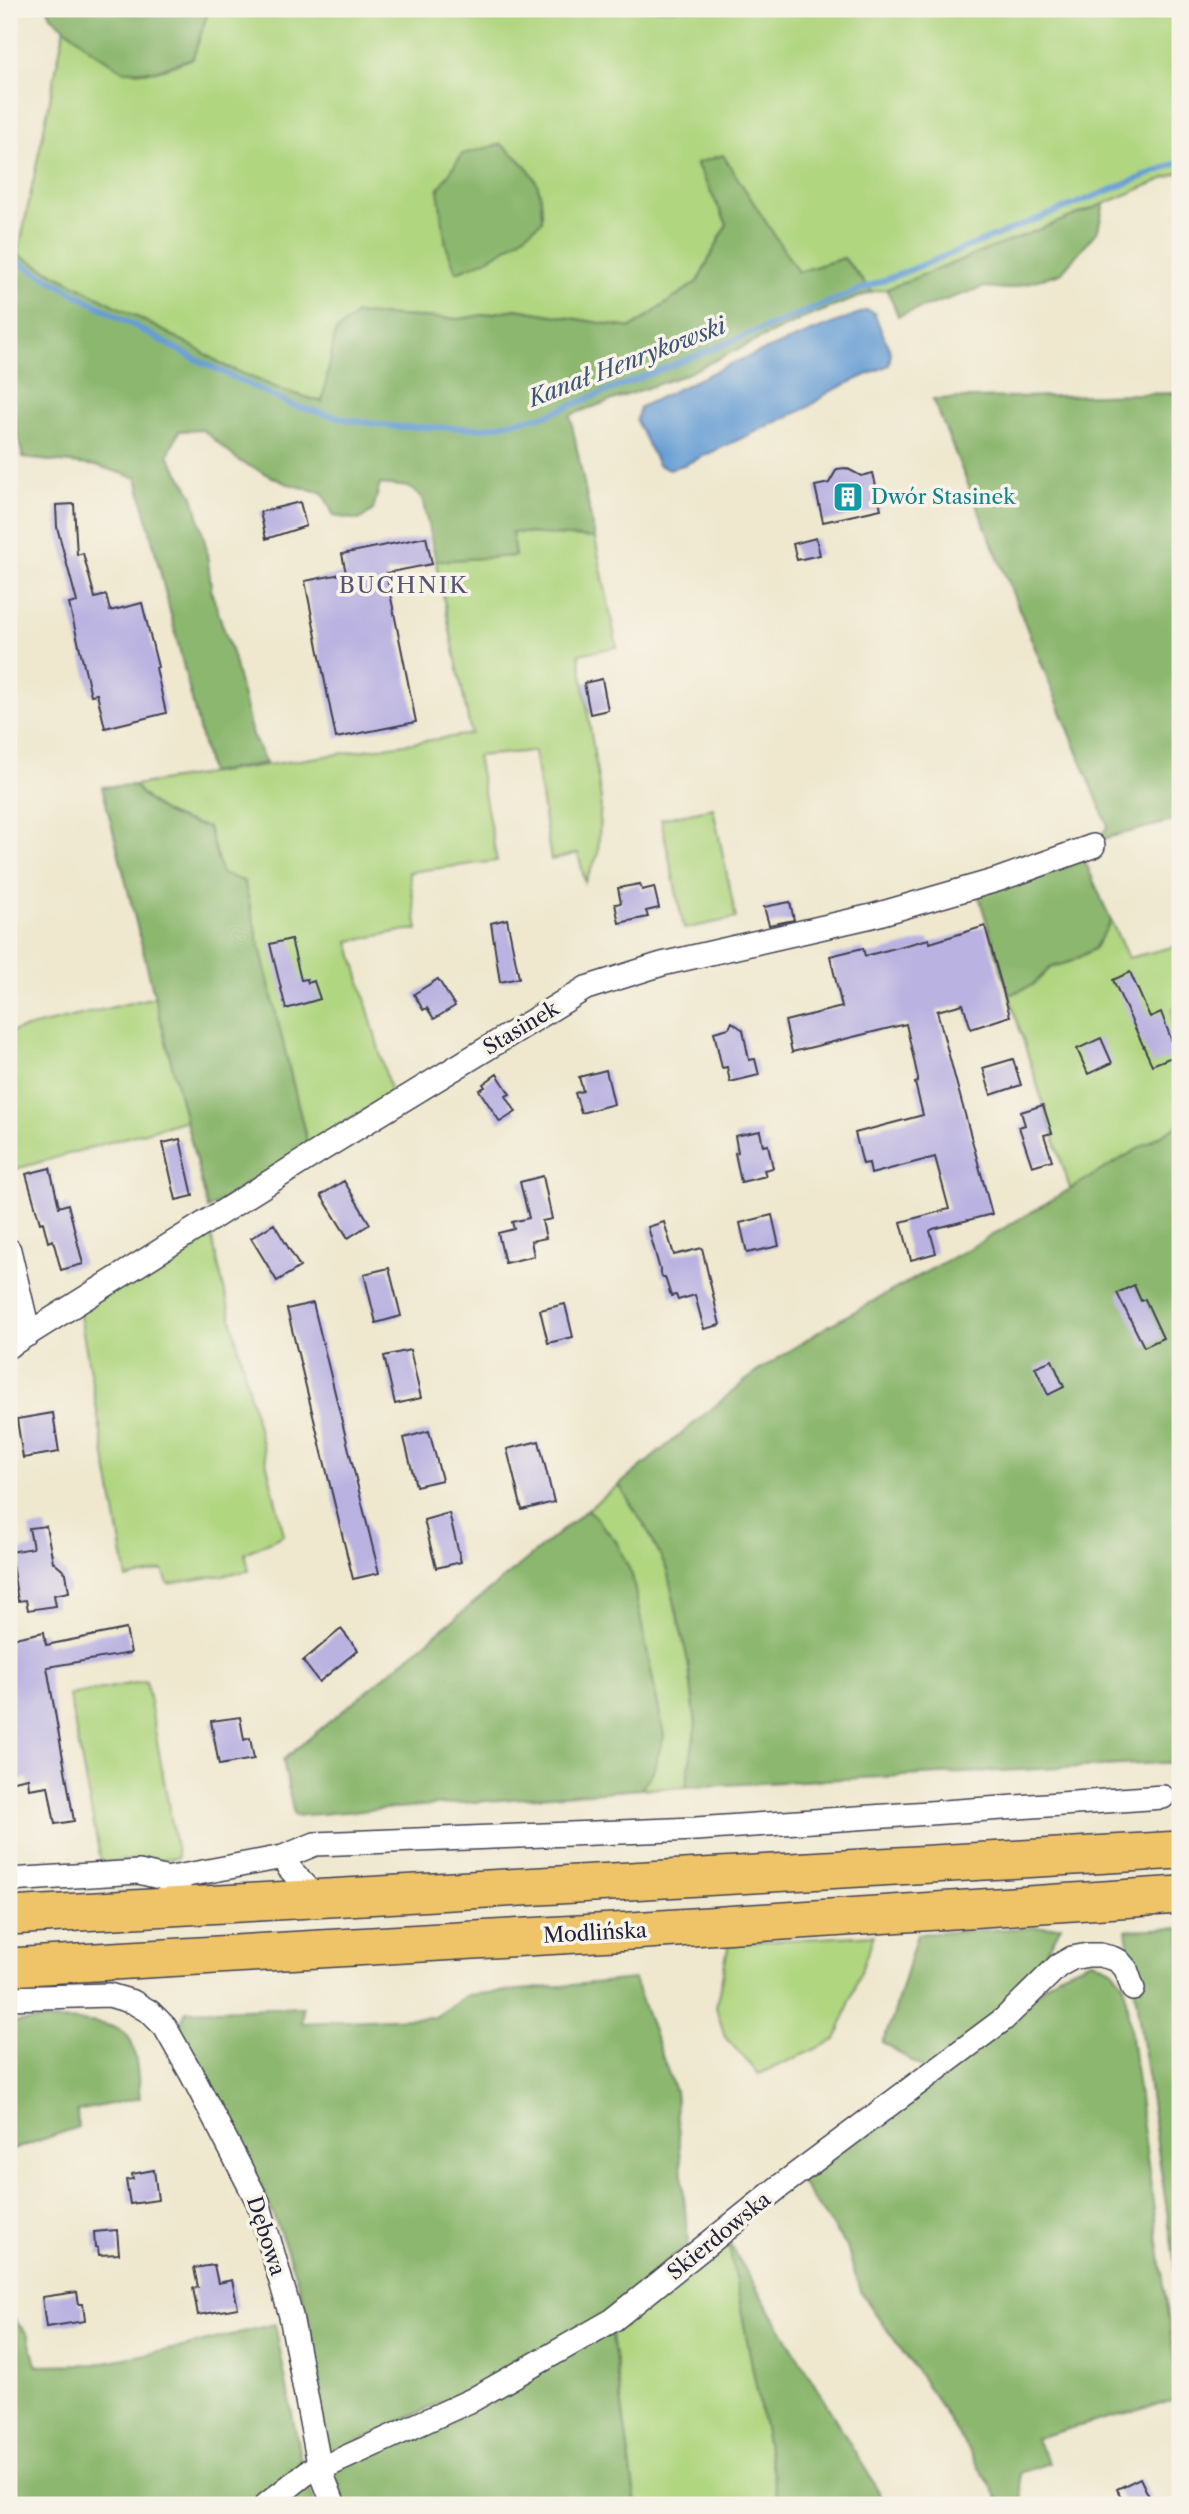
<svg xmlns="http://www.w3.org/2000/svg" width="1189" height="2514" font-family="'Libre Caslon Text',serif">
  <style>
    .green { fill: #b0d680; stroke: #697c5e; stroke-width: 2 }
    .forest { fill: #8cb76e; stroke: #576c54; stroke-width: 2 }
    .water { fill: #669dd4; stroke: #446088; stroke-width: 2 }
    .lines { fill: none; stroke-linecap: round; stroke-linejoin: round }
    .stream { stroke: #669dd4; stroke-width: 6 }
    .building { fill: #bab2e1 }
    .minor-casing { stroke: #414051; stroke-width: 26 }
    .primary-casing { stroke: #414051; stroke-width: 40 }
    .minor { stroke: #fff; stroke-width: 23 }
    .primary { stroke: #efc469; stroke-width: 37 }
    .labels { text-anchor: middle; stroke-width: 7; stroke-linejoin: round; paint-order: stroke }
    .culture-label { font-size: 21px; fill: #0d838f; stroke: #f7f3e8; text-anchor: start }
    .street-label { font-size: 21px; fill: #22223b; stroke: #f7f3e8 }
    .water-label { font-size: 23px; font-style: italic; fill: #3d5378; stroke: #f7f3e8 }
    .neighbourhood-label { font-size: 23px; letter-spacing: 2px; fill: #575475; stroke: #f7f3e8 }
  </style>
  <rect width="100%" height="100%" fill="#f7f3e8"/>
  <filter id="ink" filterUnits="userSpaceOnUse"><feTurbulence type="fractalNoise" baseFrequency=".0143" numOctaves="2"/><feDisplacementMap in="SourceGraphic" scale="14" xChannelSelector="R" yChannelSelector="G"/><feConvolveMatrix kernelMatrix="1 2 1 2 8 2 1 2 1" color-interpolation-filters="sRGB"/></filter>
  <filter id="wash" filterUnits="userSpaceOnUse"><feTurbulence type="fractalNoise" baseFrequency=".00686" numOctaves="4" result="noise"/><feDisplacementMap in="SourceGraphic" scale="28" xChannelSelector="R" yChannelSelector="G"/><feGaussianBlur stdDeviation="1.57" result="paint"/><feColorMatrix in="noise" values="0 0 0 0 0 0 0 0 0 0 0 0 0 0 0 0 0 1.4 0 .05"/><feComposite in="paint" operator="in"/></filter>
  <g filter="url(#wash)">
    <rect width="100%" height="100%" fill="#efe8cf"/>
    <path class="green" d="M 209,9 L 1180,9 L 1180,172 L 1104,204 L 887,289 L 872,292 L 844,258 L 798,272 L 696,163 L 727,224 L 698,281 L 631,328 L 516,309 L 460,319 L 356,314 L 336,332 L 323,402 L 282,390 L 227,367 L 189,344 L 18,255 L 65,26 C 91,50 117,78 156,71 C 168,69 181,62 193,58 Z
      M 511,532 L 595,538 L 617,647 L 579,654 L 601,799 L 598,855 L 585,882 L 578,853 L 551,860 L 534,751 L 477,756 L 497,861 L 409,872 L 418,930 L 408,930 L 349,941 L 391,1093 L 308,1146 L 244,881 L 222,874 L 208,827 C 174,819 157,813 134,785 L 471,734 L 436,561 L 515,556 Z
      M 713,808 L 736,918 L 684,929 L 661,819 Z
      M 1111,921 L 1128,958 L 1180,945 L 1180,1001 L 1172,1009 L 1174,1027 L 1180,1032 L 1180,1124 L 1070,1189 L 1009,995 L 1033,985 L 1050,968 L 1072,961 L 1094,949 Z
      M 155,997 L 187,1120 L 9,1171 L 9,1032 Z
      M 210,1231 L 284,1535 L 245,1553 L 249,1571 L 168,1584 L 163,1570 L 127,1579 L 79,1310 Z
      M 619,1485 L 649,1533 L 667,1570 L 688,1661 L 696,1724 L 686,1787 L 641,1789 L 653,1771 L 664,1736 L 632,1576 L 588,1509 Z
      M 146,1681 L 178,1858 L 101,1862 L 69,1695 Z
      M 874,1935 L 836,2040 L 759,2074 L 725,2037 L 716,2007 L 729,1943 Z
      M 728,2241 L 779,2505 L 636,2505 L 611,2328 Z"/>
    <path class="forest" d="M 48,9 L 209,9 L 193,58 L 155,71 L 124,71 L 91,50 L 51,16 Z
      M 501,144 C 532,169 543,180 542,221 C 516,243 489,262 456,272 L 446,245 L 438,190 L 462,154 Z
      M 723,155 L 798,272 L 844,258 L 872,292 L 802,319 L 684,375 L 570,415 L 595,538 L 512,532 L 515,556 L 436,561 L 422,498 L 409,487 L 380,484 L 373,510 L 359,520 L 334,516 L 323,493 L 285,483 L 239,461 L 203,430 L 179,431 L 168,455 L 193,496 L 206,546 L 212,594 L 233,656 L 252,735 L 266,763 L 210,773 L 137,478 L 98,466 L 23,458 L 9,396 L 9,250 L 189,344 L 227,367 L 282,390 L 322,402 L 336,332 L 356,314 L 460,319 L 516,309 L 631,328 L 698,281 L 727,224 L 696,163 Z
      M 1104,204 L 1098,230 L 1061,273 L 1008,289 L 984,287 L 898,316 L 887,289 Z
      M 1180,393 L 1180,819 L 1098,840 L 1108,826 L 933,399 Z
      M 134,785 C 157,813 174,819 208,827 L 222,874 L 244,881 L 308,1146 L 208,1209 L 102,787 Z
      M 1084,859 L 1111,921 L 1094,949 L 1072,961 L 1050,968 L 1033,985 L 1009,995 L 977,890 Z
      M 1180,1124 L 1180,1762 L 686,1787 L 696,1724 L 688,1661 L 667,1570 L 649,1533 L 619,1485 L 755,1373 L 826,1327 L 977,1244 Z
      M 588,1509 L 616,1541 L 632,1575 L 664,1736 L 653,1771 L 641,1789 L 294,1816 L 283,1760 Z
      M 1061,1926 L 1036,1972 L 1006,2006 L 926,2070 L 882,2042 L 892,2020 L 917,1934 Z
      M 1180,1928 L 1180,2294 L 1179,2294 L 1126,1930 Z
      M 1093,1960 L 1111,1969 L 1124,1984 L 1179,2399 L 1035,2438 L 1049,2463 L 1020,2473 L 1023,2505 L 1003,2505 L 934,2396 L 860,2291 L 847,2247 L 799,2180 L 1058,1975 Z
      M 634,1979 L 675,2091 L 688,2244 L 608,2315 L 530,2360 L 326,2457 C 322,2419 321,2378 313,2340 C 289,2228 234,2127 179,2028 L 186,2011 L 303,2007 L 302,2023 L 435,2017 L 468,1995 Z
      M 44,2020 C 66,2021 115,2018 129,2038 C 137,2050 138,2083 140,2098 L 77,2111 L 78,2127 L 9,2151 L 9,2023 Z
      M 728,2241 L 887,2505 L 779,2505 Z
      M 9,2314 L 28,2335 L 36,2365 L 95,2364 L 183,2347 L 275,2324 L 302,2466 L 250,2505 L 9,2505 Z
      M 611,2328 L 636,2505 L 340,2505 L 329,2469 Z
      M 308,2485 L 315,2505 L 282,2505 Z"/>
    <path class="water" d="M 867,310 L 874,313 L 891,353 L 889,365 L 829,392 L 807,408 L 684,465 L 669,469 L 658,465 L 636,421 L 640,407 L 730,364 Z"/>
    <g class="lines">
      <path class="stream" d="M 9,257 L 191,357 L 294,406 L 349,420 L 397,427 L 484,428 L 547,415 L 1180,162"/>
    </g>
    <g id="blocks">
      <path class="building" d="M 846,468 L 861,476 L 873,473 L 881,509 L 823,522 L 815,486 L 829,483 L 837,469 Z
        M 300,502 L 306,526 L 266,539 L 260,512 Z
        M 74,504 L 77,555 L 83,553 L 95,598 L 106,595 L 110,611 L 142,603 L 158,667 L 156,668 L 166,713 L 105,728 L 97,694 L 91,695 L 69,604 L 77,602 L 57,527 L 56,505 Z
        M 426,537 L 432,564 L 386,573 L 416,722 L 336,738 L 305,581 L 346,573 L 342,554 Z
        M 816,538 L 820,555 L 797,560 L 793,544 Z
        M 602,679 L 608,710 L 590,714 L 584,683 Z
        M 640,884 L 642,890 L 654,887 L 659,908 L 646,911 L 648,917 L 619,923 L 615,904 L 621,903 L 618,888 Z
        M 790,902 L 794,920 L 769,925 L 764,907 Z
        M 507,919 L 519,978 L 500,982 L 491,923 Z
        M 985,926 L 1010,1016 L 971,1029 L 963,1004 L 937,1011 L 992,1214 L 933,1229 L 930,1231 L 936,1253 L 911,1260 L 901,1222 L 949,1209 L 935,1157 L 871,1174 L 869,1163 L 863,1164 L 855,1133 L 923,1115 L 915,1083 L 918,1082 L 918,1078 L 906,1024 L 792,1052 L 785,1021 L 842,1007 L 830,956 L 863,948 L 865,956 L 929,939 L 930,943 Z
        M 291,939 L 301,980 L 307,979 L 308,983 L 314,981 L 320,999 L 286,1009 L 270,944 Z
        M 1130,972 L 1150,1017 L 1161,1012 L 1177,1055 L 1152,1065 L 1113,980 Z
        M 438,979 L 455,1006 L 434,1019 L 427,1008 L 423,1010 L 414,994 Z
        M 732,1022 L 743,1030 L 749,1060 L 755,1059 L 759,1075 L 730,1082 L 727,1067 L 722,1068 L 714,1032 L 729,1028 Z
        M 1101,1038 L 1112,1063 L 1088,1074 L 1077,1049 Z
        M 1013,1059 L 1021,1085 L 991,1095 L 983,1068 Z
        M 606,1070 L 614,1104 L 581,1113 L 575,1093 L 583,1091 L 579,1077 Z
        M 497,1074 L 510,1094 L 506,1096 L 516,1112 L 500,1122 L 479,1090 L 485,1087 L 483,1084 Z
        M 1043,1105 L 1052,1133 L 1044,1135 L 1052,1160 L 1032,1166 L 1019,1127 L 1025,1125 L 1021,1112 Z
        M 760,1131 L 763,1146 L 768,1145 L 773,1168 L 764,1170 L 766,1176 L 741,1182 L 735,1153 L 738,1152 L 735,1136 Z
        M 180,1139 L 193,1196 L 176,1200 L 163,1143 Z
        M 50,1168 L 59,1207 L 68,1204 L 83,1264 L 61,1270 L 53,1240 L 48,1242 L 43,1222 L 40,1223 L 26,1174 Z
        M 543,1176 L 552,1219 L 542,1221 L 546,1238 L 531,1241 L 534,1256 L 505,1263 L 498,1233 L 514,1229 L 512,1222 L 529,1218 L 520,1182 Z
        M 344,1181 L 370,1224 L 348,1238 L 321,1195 Z
        M 772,1215 L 779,1246 L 747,1253 L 740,1223 Z
        M 664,1222 L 674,1255 L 702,1248 L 720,1325 L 704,1329 L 695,1295 L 678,1300 L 676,1295 L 671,1296 L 665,1277 L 662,1277 L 648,1227 Z
        M 274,1224 L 300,1267 L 277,1281 L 251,1238 Z
        M 389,1268 L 401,1316 L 376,1323 L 364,1274 Z
        M 1134,1285 L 1141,1301 L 1145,1299 L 1163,1338 L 1144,1347 L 1117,1293 Z
        M 313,1303 L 379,1573 L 353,1579 L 287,1309 Z
        M 565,1304 L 573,1337 L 548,1343 L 540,1310 Z
        M 410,1350 L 421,1398 L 395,1404 L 384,1356 Z
        M 1052,1360 L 1064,1387 L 1048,1395 L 1035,1367 Z
        M 53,1413 L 59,1452 L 23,1458 L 17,1419 Z
        M 429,1431 L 442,1480 L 416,1486 L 404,1438 Z
        M 539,1441 L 554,1502 L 522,1510 L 507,1449 Z
        M 449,1513 L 461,1562 L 436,1568 L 424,1520 Z
        M 46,1526 L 53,1562 L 66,1573 L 69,1592 L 54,1595 L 56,1606 L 28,1610 L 26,1600 L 18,1601 L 10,1552 L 33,1548 L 29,1528 Z
        M 126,1629 L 131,1653 L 47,1667 L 74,1821 L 55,1824 L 48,1786 L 29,1789 L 28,1778 L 9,1782 L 9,1639 L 44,1632 L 46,1645 Z
        M 341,1629 L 358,1650 L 319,1682 L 303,1661 Z
        M 240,1717 L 244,1740 L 250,1738 L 254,1759 L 219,1765 L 211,1721 Z
        M 154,2170 L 158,2200 L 130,2204 L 126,2180 L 133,2179 L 132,2174 Z
        M 117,2230 L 119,2254 L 99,2255 L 98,2248 L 95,2247 L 94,2232 Z
        M 214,2265 L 218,2283 L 232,2280 L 238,2308 L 198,2315 L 193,2288 L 198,2287 L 194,2268 Z
        M 77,2292 L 79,2304 L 83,2304 L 85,2321 L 46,2327 L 42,2297 Z
        M 1140,2478 L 1153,2505 L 1125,2505 L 1117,2489 Z"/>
    </g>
  </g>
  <g filter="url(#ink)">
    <use href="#blocks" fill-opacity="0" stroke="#414051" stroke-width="2"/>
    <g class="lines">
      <g class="minor-casing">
        <path id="minor" d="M 9,1250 L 29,1334
          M 9,1346 L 319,1151 L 586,988 L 662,964 L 872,916 L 997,880 L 1093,846
          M 283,1857 L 289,1868 L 317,1898
          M 166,1879 L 283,1857 L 315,1844 L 696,1829 L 1163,1797
          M 9,1880 L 139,1872 L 180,1882
          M 9,1998 L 109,1995 L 133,2002 L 150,2012 L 165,2027 L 191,2073 L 258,2202 L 291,2316 L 320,2469 L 334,2505
          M 266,2505 L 309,2471 L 320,2469 L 472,2400 L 613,2320 L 779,2187 L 1004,2019 L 1058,1966 L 1072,1958 L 1088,1955 L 1100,1955 L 1112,1958 L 1119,1961 L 1126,1969 L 1133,1989"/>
      </g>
      <g class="primary-casing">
        <path id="primary" d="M 9,1916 L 1180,1850
          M 9,1967 L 631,1931 L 1180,1895"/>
      </g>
      <use href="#minor" class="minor"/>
      <use href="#primary" class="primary"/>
    </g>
  </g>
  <defs>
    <g id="building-square" transform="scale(1.575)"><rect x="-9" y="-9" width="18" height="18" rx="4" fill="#0f9aa8" stroke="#f7f3e8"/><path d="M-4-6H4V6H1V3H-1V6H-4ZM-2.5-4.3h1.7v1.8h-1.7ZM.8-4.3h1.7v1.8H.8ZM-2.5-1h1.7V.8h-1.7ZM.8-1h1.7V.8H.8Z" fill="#fff"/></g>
  </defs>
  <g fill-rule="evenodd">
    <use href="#building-square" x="848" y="497"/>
  </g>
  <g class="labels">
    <g class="culture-label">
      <text x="871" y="504">Dwór Stasinek</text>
    </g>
    <g class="street-label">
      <text transform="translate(521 1028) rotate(-31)" y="7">Stasinek</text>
      <text transform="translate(595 1933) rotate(-3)" y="7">Modlińska</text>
      <text transform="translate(266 2236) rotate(72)" y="7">Dębowa</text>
      <text transform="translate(719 2236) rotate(-39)" y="7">Skierdowska</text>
    </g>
    <g class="water-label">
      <text transform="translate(627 362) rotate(-21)" y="8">Kanał Henrykowski</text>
    </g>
    <g class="neighbourhood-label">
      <text x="404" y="593">BUCHNIK</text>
    </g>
  </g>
  <rect width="1189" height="2514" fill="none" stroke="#f7f3e8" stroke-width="35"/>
</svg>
